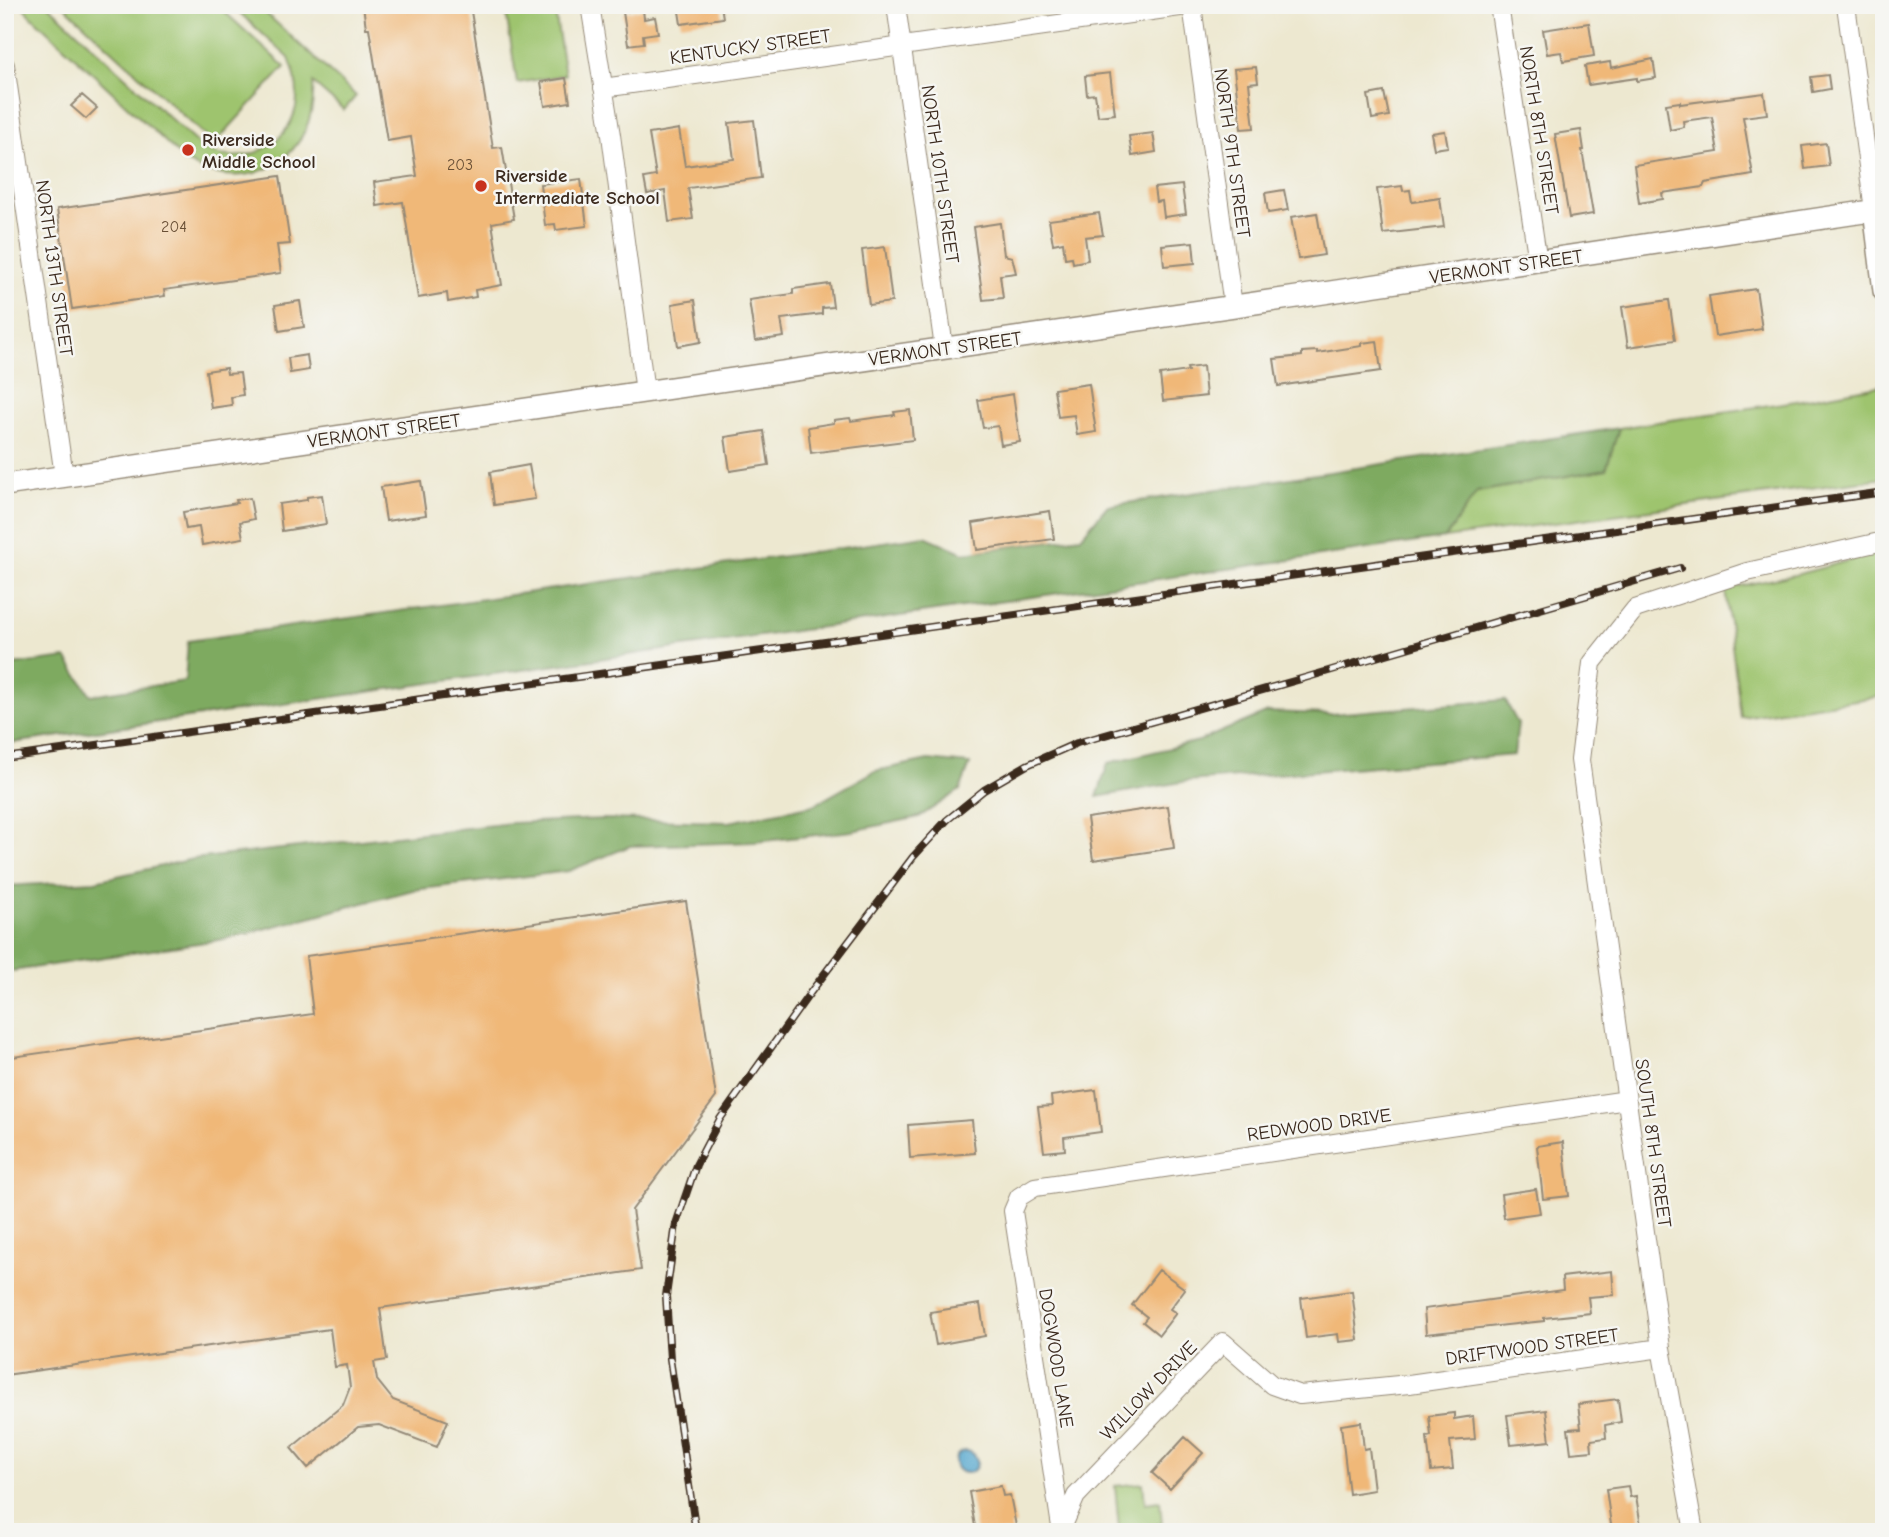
<svg xmlns="http://www.w3.org/2000/svg" width="1889" height="1537" font-family="'Comic Neue',sans-serif">
  <style>
    .green { fill: #9ec46e; stroke: #6c7746; stroke-width: 2 }
    .forest { fill: #7eaa61; stroke: #5c6a40; stroke-width: 2 }
    .water { fill: #51a5cd; stroke: #466876; stroke-width: 2 }
    .building { fill: #f0b878 }
    .lines { fill: none; stroke-linecap: round; stroke-linejoin: round }
    .minor-casing { stroke: #948977; stroke-width: 20 }
    .tertiary-casing { stroke: #948977; stroke-width: 24 }
    .minor { stroke: #fff; stroke-width: 18 }
    .tertiary { stroke: #fff; stroke-width: 21 }
    .rail-casing { stroke: #3b2a1e; stroke-width: 8 }
    .rail { stroke: #f6f6f2; stroke-width: 5; stroke-dasharray: 16; stroke-linecap: butt }
    .poi-dot { fill: #c8321e; stroke: #f6f6f2; stroke-width: 2.5 }
    .labels { text-anchor: middle; stroke-width: 5; stroke-linejoin: round; paint-order: stroke }
    .number-label { font-size: 16px; fill: #684e34 }
    .street-label { font-size: 19px; fill: #3b2a1e; stroke: #f6f6f2 }
    .poi-label { font-size: 19px; font-weight: bold; fill: #3b2a1e; stroke: #f6f6f2; text-anchor: start }
  </style>
  <rect width="100%" height="100%" fill="#f6f6f2"/>
  <filter id="ink" filterUnits="userSpaceOnUse"><feTurbulence type="fractalNoise" baseFrequency=".0143" numOctaves="2"/><feDisplacementMap in="SourceGraphic" scale="14" xChannelSelector="R" yChannelSelector="G"/><feConvolveMatrix kernelMatrix="1 2 1 2 8 2 1 2 1" color-interpolation-filters="sRGB"/></filter>
  <filter id="wash" filterUnits="userSpaceOnUse"><feTurbulence type="fractalNoise" baseFrequency=".00686" numOctaves="4" result="noise"/><feDisplacementMap in="SourceGraphic" scale="28" xChannelSelector="R" yChannelSelector="G"/><feGaussianBlur stdDeviation="1.57" result="paint"/><feColorMatrix in="noise" values="0 0 0 0 0 0 0 0 0 0 0 0 0 0 0 0 0 1.4 0 .05"/><feComposite in="paint" operator="in"/></filter>
  <g filter="url(#wash)">
    <rect width="100%" height="100%" fill="#ede8d0"/>
    <path class="green" d="M 22,5 L 48,5 L 201,147 C 237,170 287,149 296,107 C 299,91 295,73 289,58 L 231,5 L 257,5 L 356,96 L 344,110 L 313,83 C 318,156 252,198 188,163 L 28,13 Z
      M 63,5 L 217,5 L 285,67 L 214,144 Z
      M 505,5 L 554,5 L 565,75 L 517,83 Z
      M 1884,385 L 1884,478 L 1445,538 L 1477,492 L 1606,469 L 1619,428 L 1796,401 Z
      M 1884,551 L 1884,696 L 1741,717 L 1725,589 L 1799,574 Z
      M 1143,1483 L 1145,1503 L 1160,1501 L 1162,1524 L 1119,1529 L 1115,1486 Z"/>
    <path class="forest" d="M 1619,428 L 1606,469 L 1477,492 L 1445,538 L 5,744 L 5,666 L 66,658 L 91,695 L 185,681 L 188,641 L 925,536 L 964,553 L 1081,537 L 1107,506 Z
      M 1505,700 L 1518,724 L 1514,755 L 1188,781 L 1097,797 L 1108,763 L 1199,741 L 1268,712 L 1330,714 Z
      M 928,760 L 970,764 L 960,790 L 919,817 L 852,831 L 755,842 L 630,846 L 569,871 L 413,890 L 225,939 L 5,972 L 5,886 L 95,881 L 193,859 L 511,823 L 603,819 L 729,822 L 814,805 L 875,771 Z"/>
    <path class="water" d="M955 1462a11 11 0 1 1 22 0a11 11 0 1 1-22 0Z"/>
    <g id="blocks">
      <path class="building" d="M 363,5 L 470,5 L 493,148 L 502,147 L 514,219 L 492,223 L 502,285 L 475,290 L 476,297 L 448,302 L 447,293 L 418,298 L 403,202 L 377,206 L 374,182 L 417,176 L 411,137 L 387,141 L 369,28 L 366,28 Z
        M 678,5 L 721,5 L 723,18 L 681,24 Z
        M 643,9 L 644,19 L 655,17 L 658,33 L 643,35 L 644,43 L 628,45 L 623,12 Z
        M 1589,23 L 1594,56 L 1563,61 L 1561,52 L 1547,54 L 1543,30 Z
        M 1653,59 L 1656,78 L 1637,81 L 1637,78 L 1588,85 L 1585,66 L 1610,62 L 1611,68 Z
        M 1256,67 L 1258,82 L 1249,83 L 1254,128 L 1241,129 L 1234,69 Z
        M 1110,73 L 1115,114 L 1098,116 L 1095,94 L 1087,95 L 1085,76 Z
        M 1828,75 L 1830,89 L 1813,92 L 1811,77 Z
        M 566,78 L 570,102 L 545,106 L 541,82 Z
        M 1384,92 L 1389,116 L 1372,119 L 1368,95 Z
        M 1764,93 L 1767,114 L 1743,117 L 1753,175 L 1705,183 L 1703,187 L 1662,193 L 1663,199 L 1639,203 L 1634,165 L 1718,152 L 1712,117 L 1683,121 L 1684,127 L 1670,130 L 1666,104 L 1680,102 L 1680,104 Z
        M 82,95 L 97,108 L 86,119 L 71,106 Z
        M 754,120 L 761,178 L 688,188 L 693,219 L 669,222 L 665,191 L 647,194 L 644,178 L 656,176 L 649,134 L 679,129 L 685,166 L 734,159 L 729,123 Z
        M 1581,130 L 1584,150 L 1582,150 L 1593,214 L 1569,218 L 1555,134 Z
        M 1445,131 L 1448,147 L 1434,149 L 1431,133 Z
        M 1153,133 L 1156,152 L 1132,156 L 1129,136 Z
        M 1826,143 L 1829,166 L 1805,169 L 1802,146 Z
        M 280,176 L 290,244 L 277,245 L 281,273 L 164,290 L 165,296 L 72,309 L 57,209 Z
        M 581,179 L 587,226 L 556,230 L 555,224 L 545,225 L 540,184 Z
        M 1182,185 L 1186,214 L 1164,217 L 1162,201 L 1156,202 L 1154,188 Z
        M 1402,186 L 1403,191 L 1410,190 L 1412,202 L 1440,198 L 1444,227 L 1383,234 L 1377,189 Z
        M 1284,190 L 1288,210 L 1268,213 L 1265,193 Z
        M 1099,213 L 1103,235 L 1085,237 L 1088,260 L 1073,263 L 1072,257 L 1065,258 L 1063,242 L 1053,244 L 1049,220 Z
        M 1317,213 L 1324,255 L 1298,259 L 1291,217 Z
        M 1000,223 L 1004,255 L 1012,257 L 1016,273 L 1000,275 L 1003,298 L 983,300 L 973,227 Z
        M 1193,242 L 1195,263 L 1164,266 L 1162,245 Z
        M 885,247 L 892,302 L 869,305 L 862,250 Z
        M 830,284 L 833,307 L 822,308 L 822,314 L 781,319 L 784,337 L 755,341 L 749,300 L 793,294 L 793,289 Z
        M 1756,289 L 1762,329 L 1715,336 L 1709,296 Z
        M 695,300 L 701,342 L 678,346 L 672,304 Z
        M 1669,300 L 1675,340 L 1628,347 L 1622,307 Z
        M 300,301 L 304,327 L 279,331 L 275,305 Z
        M 1377,341 L 1381,371 L 1278,386 L 1274,359 L 1302,356 L 1302,352 L 1317,351 L 1317,353 L 1362,346 L 1362,343 Z
        M 307,355 L 309,370 L 290,373 L 288,358 Z
        M 1203,366 L 1206,396 L 1163,401 L 1160,375 L 1188,371 L 1187,368 Z
        M 226,368 L 227,374 L 240,373 L 243,395 L 231,397 L 232,405 L 211,408 L 206,371 Z
        M 1089,384 L 1096,432 L 1077,435 L 1074,415 L 1058,417 L 1054,389 Z
        M 1013,394 L 1020,442 L 1001,445 L 998,426 L 983,428 L 978,400 Z
        M 910,410 L 913,440 L 811,453 L 808,427 L 834,423 L 834,420 L 850,418 L 851,421 L 895,415 L 894,412 Z
        M 764,431 L 769,465 L 730,471 L 725,437 Z
        M 529,465 L 535,499 L 494,505 L 490,472 Z
        M 421,481 L 426,515 L 386,521 L 381,487 Z
        M 322,495 L 326,524 L 282,531 L 279,504 L 307,500 L 307,497 Z
        M 250,498 L 254,519 L 240,522 L 243,538 L 202,545 L 199,527 L 186,529 L 183,512 L 237,503 L 236,500 Z
        M 1050,511 L 1054,539 L 977,550 L 973,523 Z
        M 1168,806 L 1174,848 L 1093,860 L 1087,818 Z
        M 686,901 L 716,1097 L 632,1210 L 641,1270 L 380,1308 L 387,1360 L 374,1362 L 377,1380 L 393,1400 L 448,1421 L 437,1447 L 379,1425 L 358,1427 L 308,1468 L 291,1448 L 343,1405 L 350,1387 L 347,1365 L 335,1367 L 330,1329 L 5,1375 L 5,1058 L 313,1014 L 306,956 Z
        M 1096,1090 L 1101,1132 L 1064,1137 L 1065,1150 L 1044,1152 L 1038,1107 L 1052,1106 L 1051,1096 Z
        M 972,1120 L 975,1153 L 910,1158 L 908,1125 Z
        M 1563,1142 L 1569,1196 L 1543,1199 L 1537,1146 Z
        M 1536,1189 L 1540,1213 L 1504,1218 L 1501,1194 Z
        M 1159,1270 L 1185,1289 L 1170,1309 L 1176,1313 L 1159,1335 L 1143,1322 L 1147,1317 L 1132,1305 Z
        M 1612,1271 L 1614,1295 L 1588,1297 L 1590,1313 L 1544,1318 L 1544,1321 L 1426,1334 L 1424,1309 L 1563,1290 L 1562,1277 Z
        M 1352,1291 L 1358,1340 L 1339,1342 L 1338,1334 L 1306,1338 L 1301,1298 Z
        M 980,1304 L 985,1336 L 936,1345 L 930,1312 Z
        M 1618,1399 L 1621,1422 L 1605,1425 L 1606,1438 L 1591,1440 L 1592,1451 L 1571,1453 L 1568,1429 L 1581,1428 L 1578,1404 Z
        M 1546,1410 L 1550,1441 L 1511,1445 L 1507,1415 Z
        M 1454,1413 L 1454,1419 L 1473,1416 L 1475,1439 L 1450,1441 L 1453,1469 L 1431,1471 L 1427,1437 L 1431,1436 L 1429,1416 Z
        M 1361,1422 L 1364,1449 L 1369,1448 L 1374,1490 L 1349,1494 L 1341,1425 Z
        M 1185,1437 L 1203,1453 L 1170,1489 L 1152,1473 Z
        M 1001,1486 L 1003,1496 L 1010,1495 L 1016,1526 L 1011,1526 L 1012,1532 L 976,1532 L 969,1492 Z
        M 1628,1486 L 1630,1497 L 1636,1496 L 1642,1532 L 1612,1532 L 1606,1489 Z"/>
    </g>
  </g>
  <g filter="url(#ink)">
    <use href="#blocks" fill-opacity="0" stroke="#948977" stroke-width="2"/>
    <g class="lines">
      <g class="minor-casing">
        <path id="minor" d="M 590,5 L 611,135 L 645,392
          M 896,5 L 944,348
          M 1192,5 L 1233,306
          M 1499,5 L 1538,262
          M 1846,5 L 1874,210
          M 5,65 L 64,476
          M 603,88 L 1194,5
          M 1061,1527 L 1013,1211 L 1019,1197 L 1035,1187 L 1627,1100
          M 1062,1528 L 1076,1496 L 1223,1342 L 1272,1385 L 1300,1395 L 1409,1384 L 1661,1348
          M 1694,1532 L 1661,1348 L 1580,760 L 1592,663 L 1635,609 L 1747,572 L 1884,541"/>
      </g>
      <g class="tertiary-casing">
        <path id="tertiary" d="M 1874,210 L 1884,291
          M 5,485 L 1297,297 L 1884,209"/>
      </g>
      <use href="#minor" class="minor"/>
      <use href="#tertiary" class="tertiary"/>
      <g class="rail-casing">
        <path id="rail" d="M 5,758 L 1884,492
          M 696,1532 L 670,1359 L 666,1296 L 676,1224 L 696,1165 L 720,1119 L 810,993 L 913,857 L 947,820 L 984,790 L 1027,765 L 1077,743 L 1308,677 L 1680,568"/>
      </g>
      <use href="#rail" class="rail"/>
    </g>
  </g>
  <g class="poi-dot">
    <circle cx="188" cy="150" r="7"/>
    <circle cx="481" cy="186" r="7"/>
  </g>
  <g class="labels">
    <g class="number-label">
      <text x="460" y="170">203</text>
      <text x="174" y="232">204</text>
    </g>
    <g class="street-label">
      <text transform="translate(750 46) rotate(-8)" y="7">KENTUCKY STREET</text>
      <text transform="translate(1540 130) rotate(81)" y="7">NORTH 8TH STREET</text>
      <text transform="translate(1233 153) rotate(82)" y="7">NORTH 9TH STREET</text>
      <text transform="translate(941 174) rotate(82)" y="7">NORTH 10TH STREET</text>
      <text transform="translate(1506 266) rotate(-8)" y="7">VERMONT STREET</text>
      <text transform="translate(55 268) rotate(82)" y="7">NORTH 13TH STREET</text>
      <text transform="translate(945 348) rotate(-8)" y="7">VERMONT STREET</text>
      <text transform="translate(384 430) rotate(-8)" y="7">VERMONT STREET</text>
      <text transform="translate(1319 1124) rotate(-8)" y="7">REDWOOD DRIVE</text>
      <text transform="translate(1654 1143) rotate(82)" y="7">SOUTH 8TH STREET</text>
      <text transform="translate(1532 1346) rotate(-8)" y="7">DRIFTWOOD STREET</text>
      <text transform="translate(1057 1358) rotate(81)" y="7">DOGWOOD LANE</text>
      <text transform="translate(1148 1390) rotate(-46)" y="7">WILLOW DRIVE</text>
    </g>
    <g class="poi-label">
      <text x="202" y="146">Riverside<tspan x="202" dy="22">Middle School</tspan></text>
      <text x="495" y="182">Riverside<tspan x="495" dy="22">Intermediate School</tspan></text>
    </g>
  </g>
  <rect width="1889" height="1537" fill="none" stroke="#f6f6f2" stroke-width="28"/>
</svg>
